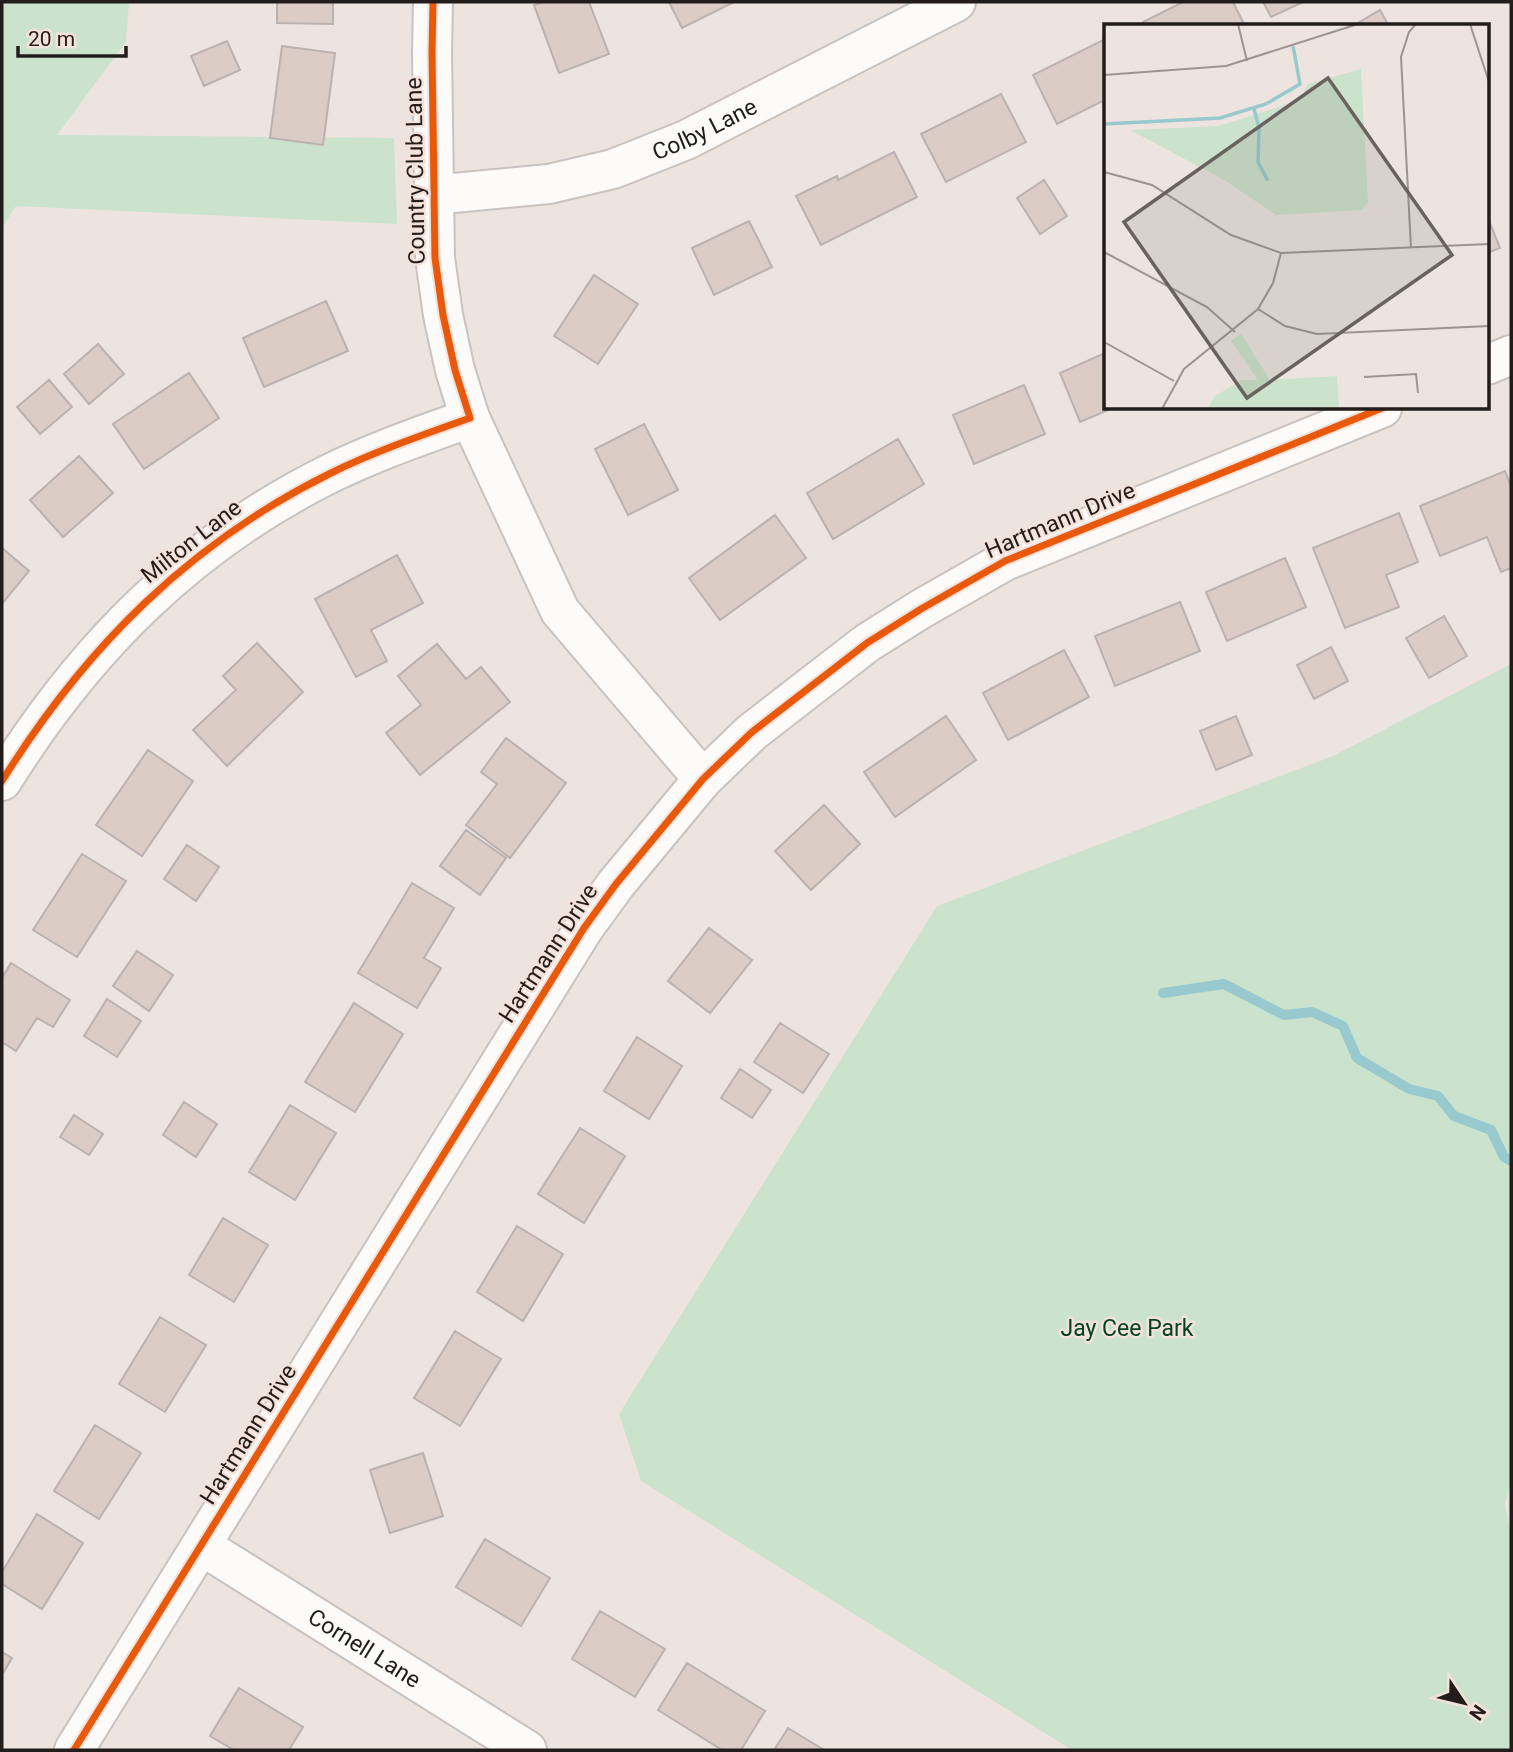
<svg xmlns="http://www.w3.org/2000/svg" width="1513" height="1752" font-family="Roboto,sans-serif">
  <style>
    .green { fill: #cbe3cd }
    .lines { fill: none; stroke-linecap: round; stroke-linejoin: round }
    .stream { stroke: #98c9ce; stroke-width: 10 }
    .building { fill: #dbccc6; stroke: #bab2b0; stroke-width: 2 }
    .street-casing { stroke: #cac2c0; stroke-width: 42 }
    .street { stroke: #fcfbfa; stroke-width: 38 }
    .cycleway-casing { stroke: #f3e1da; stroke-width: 11 }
    .cycleway { stroke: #e8590c; stroke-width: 7 }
    .labels { text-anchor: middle; stroke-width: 5; stroke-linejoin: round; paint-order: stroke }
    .street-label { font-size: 23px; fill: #221c1a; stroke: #f3e1da }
    .park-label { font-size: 23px; fill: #024322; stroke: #f3e1da }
    .inset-river { fill: none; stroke: #98c9ce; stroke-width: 3.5 }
    .inset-road { fill: none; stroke: #9c9491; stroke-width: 2 }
    .view { fill: #69625f; fill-opacity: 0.15; stroke: #69625f; stroke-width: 3.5 }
    .inset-edge { fill: none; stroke: #221c1a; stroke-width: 3.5 }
  </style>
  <rect width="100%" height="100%" fill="#ede4e0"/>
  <path class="green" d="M 2,2 L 129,2 L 126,42 L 57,135 L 394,138 L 397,224 L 16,206 L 2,228 Z
    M 1511,664 L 1511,1482 L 1505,1504 L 1511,1533 L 1511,1750 L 1072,1750 L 641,1481 L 619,1414 L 937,906 L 1333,756 Z"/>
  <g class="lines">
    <path class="stream" d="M 1163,993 L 1224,984 L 1284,1015 L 1312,1012 L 1343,1026 L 1357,1058 L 1409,1089 L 1438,1096 L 1454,1116 L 1491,1130 L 1504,1157 L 1511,1161"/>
  </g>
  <path class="building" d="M 277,2 L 333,2 L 333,24 L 277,23 Z
    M 543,2 L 589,2 L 609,54 L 559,73 L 534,5 Z
    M 669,2 L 734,2 L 682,28 Z
    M 1183,2 L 1233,2 L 1245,26 L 1145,26 L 1143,22 Z
    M 1263,2 L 1303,2 L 1271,17 Z
    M 1380,10 L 1389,26 L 1353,26 Z
    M 1105,39 L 1105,100 L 1057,124 L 1033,75 Z
    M 227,41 L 240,70 L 204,86 L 191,56 Z
    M 282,46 L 335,53 L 323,145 L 270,138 Z
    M 1001,94 L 1026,142 L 946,182 L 921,134 Z
    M 894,152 L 917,197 L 821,245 L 796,196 L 837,176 L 838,180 Z
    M 1044,180 L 1067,216 L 1040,234 L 1017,198 Z
    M 1487,216 L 1500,248 L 1487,253 Z
    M 749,221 L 772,267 L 714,295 L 692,248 Z
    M 594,275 L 638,304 L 598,364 L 554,336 Z
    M 326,301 L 348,351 L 264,387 L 243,338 Z
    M 98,344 L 124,374 L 89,404 L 64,374 Z
    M 1105,353 L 1105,408 L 1113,408 L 1080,422 L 1060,373 Z
    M 189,373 L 219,418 L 144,469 L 113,424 Z
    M 49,380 L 72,407 L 40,434 L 17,407 Z
    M 1024,385 L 1045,434 L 974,464 L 953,415 Z
    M 644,424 L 678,490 L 628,515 L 595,449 Z
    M 898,439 L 924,484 L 833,539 L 807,493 Z
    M 79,456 L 113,493 L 63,537 L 30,500 Z
    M 1505,471 L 1511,487 L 1511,568 L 1501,572 L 1487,537 L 1440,556 L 1420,506 Z
    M 1399,513 L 1418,562 L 1386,575 L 1399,607 L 1345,628 L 1313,548 Z
    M 775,515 L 806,558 L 720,620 L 689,578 Z
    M 2,548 L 29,571 L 2,604 Z
    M 397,555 L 423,603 L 371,630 L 387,661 L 356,677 L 315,599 Z
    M 1285,558 L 1306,607 L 1227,641 L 1206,592 Z
    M 1180,602 L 1200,651 L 1115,686 L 1095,636 Z
    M 1444,616 L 1467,656 L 1429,678 L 1406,638 Z
    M 257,643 L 303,692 L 227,766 L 193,730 L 236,690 L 223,676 Z
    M 437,644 L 466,679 L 481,667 L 510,702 L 420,775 L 386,733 L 421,705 L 398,676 Z
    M 1331,647 L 1348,681 L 1314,699 L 1297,665 Z
    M 1064,650 L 1089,697 L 1008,740 L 983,693 Z
    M 946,716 L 976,760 L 895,817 L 864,772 Z
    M 1236,716 L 1252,755 L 1216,770 L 1200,731 Z
    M 506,738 L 566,783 L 510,858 L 466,825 L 497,784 L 481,772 Z
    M 148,750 L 193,781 L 142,856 L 96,825 Z
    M 824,805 L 860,844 L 811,890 L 775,851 Z
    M 466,830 L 506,858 L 480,895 L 440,866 Z
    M 187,845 L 219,867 L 196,901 L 164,879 Z
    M 82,854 L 126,881 L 77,957 L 33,930 Z
    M 412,883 L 454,908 L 424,958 L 441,968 L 417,1008 L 358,973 Z
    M 709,928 L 752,960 L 710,1013 L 668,981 Z
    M 137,951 L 173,975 L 149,1011 L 113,986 Z
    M 11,963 L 70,1000 L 53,1027 L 37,1018 L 16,1051 L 2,1042 L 2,978 Z
    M 107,999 L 141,1021 L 117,1057 L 84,1036 Z
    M 354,1003 L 403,1034 L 355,1112 L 305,1082 Z
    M 780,1023 L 829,1054 L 803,1093 L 754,1062 Z
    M 637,1037 L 682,1066 L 649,1119 L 604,1091 Z
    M 740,1069 L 771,1090 L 752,1118 L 721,1098 Z
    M 184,1102 L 217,1124 L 196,1157 L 163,1135 Z
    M 290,1105 L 336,1133 L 295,1200 L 249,1172 Z
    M 74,1115 L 103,1134 L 89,1155 L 60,1137 Z
    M 580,1128 L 625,1156 L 584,1223 L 538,1194 Z
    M 223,1218 L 268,1245 L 234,1302 L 189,1275 Z
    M 517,1226 L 563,1254 L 523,1321 L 477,1292 Z
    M 160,1317 L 206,1345 L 165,1412 L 119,1384 Z
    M 455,1331 L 501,1359 L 460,1426 L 414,1398 Z
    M 95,1425 L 141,1453 L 99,1519 L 54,1491 Z
    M 423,1453 L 443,1516 L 390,1533 L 370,1470 Z
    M 37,1514 L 83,1543 L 42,1609 L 2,1584 L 2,1572 Z
    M 485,1539 L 550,1578 L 521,1626 L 456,1587 Z
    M 600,1611 L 665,1649 L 635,1697 L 572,1659 Z
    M 2,1652 L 12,1658 L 2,1675 Z
    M 687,1663 L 765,1711 L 741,1750 L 722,1750 L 658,1710 Z
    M 239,1688 L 303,1727 L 289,1750 L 234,1750 L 210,1736 Z
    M 788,1728 L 824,1750 L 774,1750 Z"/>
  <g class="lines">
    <g class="street-casing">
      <g id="street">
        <path d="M 433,2 L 432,52 L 435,258 L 443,315 L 455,370 L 470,418 L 560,611 L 703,779"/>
        <path id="s1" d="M 433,195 L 549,184 L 613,169 L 686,140 L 956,2"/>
        <path d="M 1487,365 L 1511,355"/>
        <path d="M 2,781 C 85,648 189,543 331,473 C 376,451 423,435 470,418"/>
        <path id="s2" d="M 202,1546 L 527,1750"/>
        <path d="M 74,1750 L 584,928 L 616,884 L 703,779 L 752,732 L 867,643 L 921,609 L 1005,561 L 1382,408"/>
      </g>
    </g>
    <use href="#street" class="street"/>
    <g class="cycleway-casing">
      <path id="cycleway" d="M 2,781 C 85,648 189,543 331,473 C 376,451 423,435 470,418 L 455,370 L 443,315 L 435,258 L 432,52 L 433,2
        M 74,1750 L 584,928 L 616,884 L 703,779 L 752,732 L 867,643 L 921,609 L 1005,561 L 1382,408"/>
    </g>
    <use href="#cycleway" class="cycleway"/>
  </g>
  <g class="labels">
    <g class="street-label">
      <text dy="8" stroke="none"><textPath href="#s1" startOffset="282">Colby Lane</textPath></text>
      <text transform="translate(415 171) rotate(-91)" y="8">Country Club Lane</text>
      <text transform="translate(1060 520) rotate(-23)" y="8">Hartmann Drive</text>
      <text transform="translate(191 541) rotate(-38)" y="8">Milton Lane</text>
      <text transform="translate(548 953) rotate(-57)" y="8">Hartmann Drive</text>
      <text transform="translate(248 1434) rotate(-58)" y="8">Hartmann Drive</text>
      <text dy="8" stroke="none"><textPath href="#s2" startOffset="192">Cornell Lane</textPath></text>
    </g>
    <g class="park-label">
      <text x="1127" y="1336">Jay Cee Park</text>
    </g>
  </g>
  <g transform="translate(1104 24)">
    <rect width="385" height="385" fill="#ede4e0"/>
    <path d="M 257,45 L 264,178 L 258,186 L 172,191 L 122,157 L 26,106 L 115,102 L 196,76 L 204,60 ZM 137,310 L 166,356 L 233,352 L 235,385 L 103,385 L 111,372 L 138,356 L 154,356 L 127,317 Z" fill="#cbe3cd"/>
    <path class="inset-river" d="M 150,85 L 155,104 L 154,138 L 164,157M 0,100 L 116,94 L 162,80 L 196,60 L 189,22"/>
    <path class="inset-road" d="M 134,0 L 143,37M 366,0 L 385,58M 0,51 L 122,42 L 254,0M 0,148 L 48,161 L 127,211 L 177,229 L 385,220M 307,224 L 297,33 L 305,8 L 312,0M 0,228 L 103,283 L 131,308M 154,285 L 181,302 L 213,310 L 385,302M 0,318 L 70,357M 260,353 L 312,350 L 314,369M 58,385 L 80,345 L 154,285 L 169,259 L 177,229"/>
    <path class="view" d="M 224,54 L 348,231 L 143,374 L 20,198 Z"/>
    <rect width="385" height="385" class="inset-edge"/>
  </g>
  <rect width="1513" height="1752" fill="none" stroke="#221c1a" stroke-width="7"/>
  <g transform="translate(1464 1703) rotate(125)" stroke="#f3e1da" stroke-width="5" paint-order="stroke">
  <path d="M0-5L12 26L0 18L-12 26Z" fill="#221c1a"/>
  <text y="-10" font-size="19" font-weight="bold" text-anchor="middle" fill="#221c1a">N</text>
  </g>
  <path d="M18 46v10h108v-10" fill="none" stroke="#221c1a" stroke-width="3.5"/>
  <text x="28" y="46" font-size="21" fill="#221c1a" stroke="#f3e1da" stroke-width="5" paint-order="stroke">20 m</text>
</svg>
